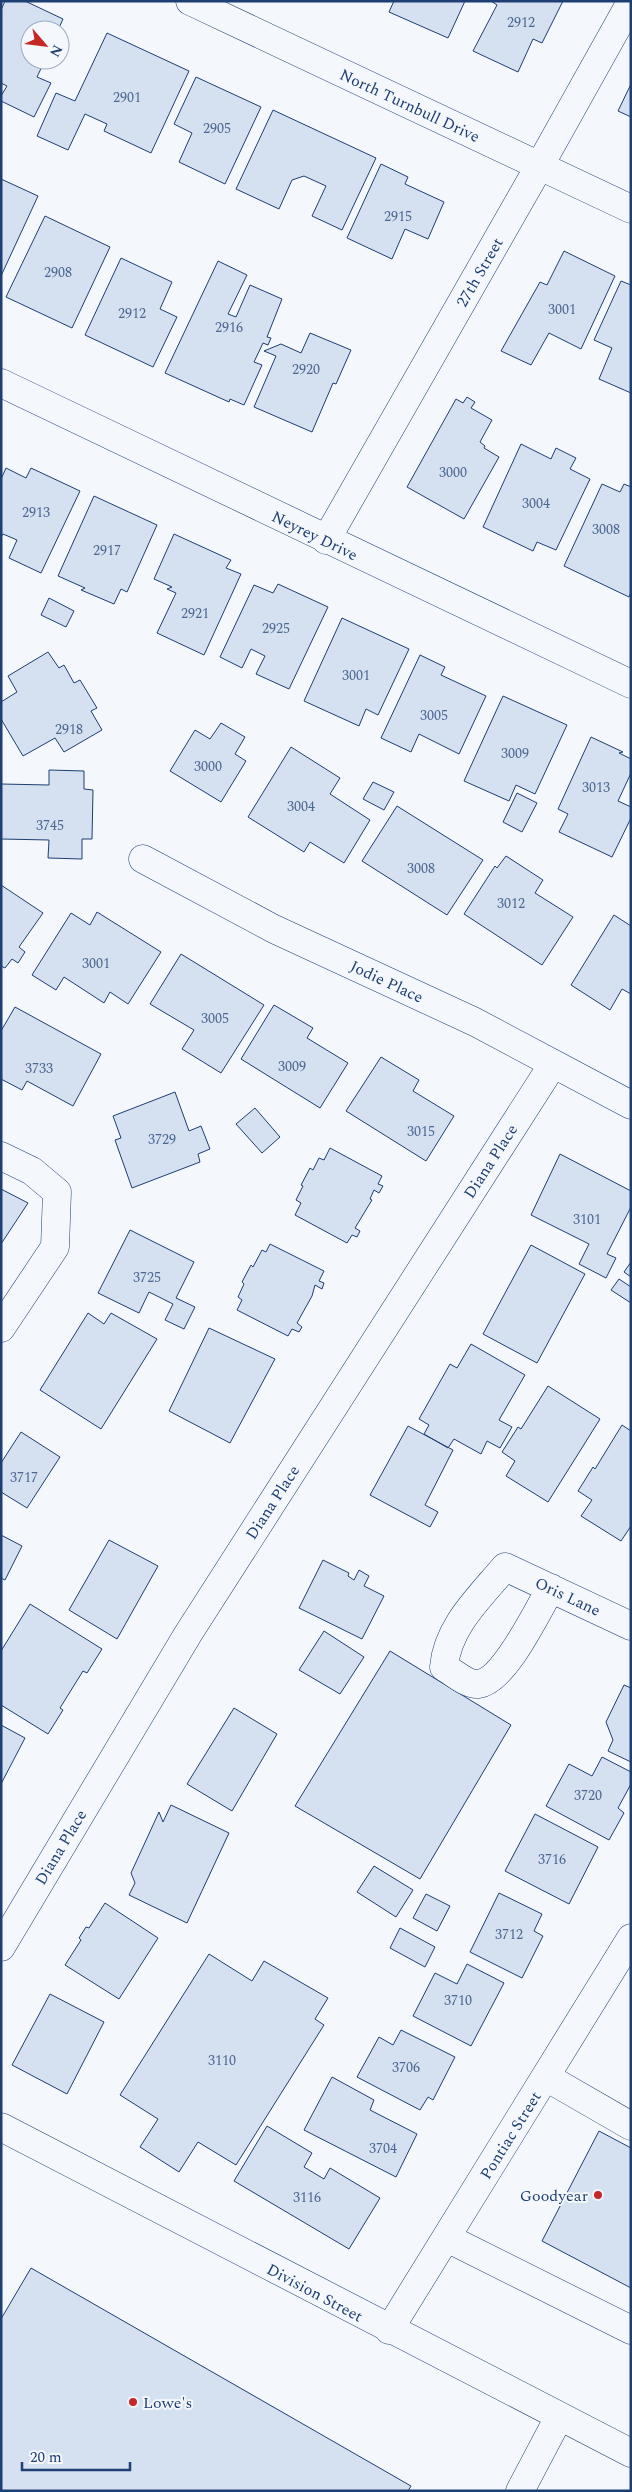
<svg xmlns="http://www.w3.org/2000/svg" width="632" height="2492" font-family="Spectral,serif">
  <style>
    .building { fill: #d5e0f0; stroke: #1d3f73 }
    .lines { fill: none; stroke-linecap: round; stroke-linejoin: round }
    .minor-casing { stroke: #1d3f73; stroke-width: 29 }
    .minor { stroke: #f4f7fb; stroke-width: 28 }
    .poi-dot { fill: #c62828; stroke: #f4f7fb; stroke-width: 2 }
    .labels { text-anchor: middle; stroke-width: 4; stroke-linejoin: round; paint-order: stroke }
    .number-label { font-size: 14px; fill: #4b6792 }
    .street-label { font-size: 16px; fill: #1d3f73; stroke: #f4f7fb }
    .poi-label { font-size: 16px; fill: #1d3f73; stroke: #f4f7fb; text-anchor: end }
  </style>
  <rect width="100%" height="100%" fill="#f4f7fb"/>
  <path class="building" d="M 5,1 L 25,1 L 63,19 L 58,30 L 30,30 L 30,60 L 45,60 L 37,77 L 51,83 L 34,117 L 1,101 L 1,96 L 7,86 L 1,83 L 1,10 Z
    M 394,1 L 465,1 L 448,38 L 389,12 Z
    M 491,1 L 563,1 L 542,43 L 533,39 L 518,72 L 473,51 L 497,5 Z
    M 107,33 L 189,71 L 151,153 L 104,131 L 107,124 L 85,114 L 68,150 L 37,136 L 56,93 L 75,101 Z
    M 196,77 L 261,107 L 225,184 L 179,162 L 192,133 L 174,124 Z
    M 631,84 L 631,117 L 618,111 Z
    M 273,110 L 376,158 L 342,230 L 312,216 L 326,186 L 304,176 L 292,180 L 279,209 L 236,189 Z
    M 381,164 L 408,177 L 405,184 L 444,202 L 428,239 L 405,229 L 392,259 L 347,238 Z
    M 1,179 L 38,196 L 1,276 Z
    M 45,216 L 110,247 L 72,328 L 6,297 Z
    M 564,251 L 615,276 L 581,349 L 549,333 L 531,365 L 501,351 L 540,282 L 547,285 Z
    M 121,258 L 172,282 L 160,309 L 177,317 L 153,367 L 85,335 Z
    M 218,261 L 247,275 L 228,314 L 236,317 L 250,285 L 282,299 L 267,337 L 271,338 L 268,345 L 263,343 L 254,362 L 262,365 L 244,405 L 230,399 L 229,402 L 165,373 Z
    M 621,281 L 631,285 L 631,393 L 599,379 L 612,348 L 594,340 Z
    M 310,333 L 351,350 L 336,384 L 333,383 L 312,432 L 254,407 L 276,356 L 264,351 L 281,344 L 301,353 Z
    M 467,397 L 475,402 L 471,408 L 492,420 L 480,442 L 485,446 L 484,448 L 499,457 L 464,519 L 407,487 L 456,399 L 463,403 Z
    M 521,444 L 551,459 L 556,448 L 576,458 L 570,469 L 590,479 L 556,550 L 537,542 L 533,551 L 483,527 Z
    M 6,468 L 26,478 L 31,468 L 80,491 L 41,573 L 9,558 L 17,540 L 3,534 L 1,537 L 1,479 Z
    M 602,484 L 620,492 L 624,484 L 631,487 L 631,592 L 629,597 L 564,566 Z
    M 94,496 L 157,525 L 127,592 L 121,589 L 114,604 L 81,590 L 85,588 L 58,576 Z
    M 174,534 L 231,560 L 226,568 L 241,574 L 204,655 L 157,633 L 176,593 L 167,589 L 172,587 L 154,579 Z
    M 278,584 L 328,607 L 289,689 L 256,674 L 265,656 L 251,649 L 242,668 L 220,657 L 254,585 L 273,593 Z
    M 49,598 L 74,611 L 66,627 L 41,615 Z
    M 342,618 L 409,649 L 378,715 L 366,709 L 359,726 L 304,701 Z
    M 48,652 L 59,668 L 64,665 L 74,683 L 80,680 L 97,708 L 91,711 L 102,730 L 64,752 L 55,738 L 23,756 L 1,719 L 1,702 L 17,692 L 8,676 Z
    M 420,655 L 445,667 L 441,675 L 486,696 L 459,754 L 419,734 L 411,752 L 381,738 Z
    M 503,696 L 567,725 L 535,794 L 516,785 L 509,801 L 464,781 Z
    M 221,723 L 245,737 L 235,754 L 246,761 L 221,802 L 170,771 L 195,730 L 210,739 Z
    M 591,737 L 623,752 L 619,753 L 631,759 L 631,773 L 618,801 L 631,807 L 631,818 L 612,857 L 559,832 L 568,814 L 558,809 Z
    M 291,747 L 340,778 L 330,794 L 370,820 L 344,863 L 310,842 L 304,852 L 248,817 Z
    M 49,770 L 84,771 L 84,789 L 93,790 L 92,839 L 82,839 L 82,859 L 48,858 L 49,840 L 1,839 L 1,784 L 49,785 Z
    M 373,782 L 394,792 L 384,810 L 363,799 Z
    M 517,793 L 537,803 L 522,832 L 503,822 Z
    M 397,806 L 483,860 L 447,915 L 362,861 Z
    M 506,856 L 543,880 L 535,893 L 573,917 L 542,965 L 464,914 L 495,866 L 497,868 Z
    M 1,885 L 43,913 L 19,947 L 25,952 L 18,963 L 12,959 L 5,968 L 1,966 Z
    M 97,912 L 161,952 L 128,1004 L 110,992 L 104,1003 L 64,977 L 56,990 L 32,975 L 71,913 L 90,925 Z
    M 614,915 L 631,926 L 631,994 L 622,989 L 610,1010 L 571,985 Z
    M 181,954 L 264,1005 L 221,1073 L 182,1049 L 194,1030 L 150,1004 Z
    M 274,1005 L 313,1028 L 307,1038 L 348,1063 L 320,1108 L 241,1059 Z
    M 15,1007 L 101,1054 L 73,1106 L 27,1081 L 22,1090 L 1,1079 L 1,1031 Z
    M 381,1057 L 419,1080 L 413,1091 L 454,1116 L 426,1161 L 346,1111 Z
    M 175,1092 L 189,1131 L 201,1126 L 210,1149 L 198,1154 L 200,1162 L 132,1188 L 115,1140 L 121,1138 L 113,1116 Z
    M 255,1108 L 280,1137 L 262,1153 L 236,1124 Z
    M 330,1148 L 382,1176 L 378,1184 L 383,1186 L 379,1193 L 374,1190 L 370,1199 L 372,1200 L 355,1228 L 360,1231 L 357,1237 L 352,1235 L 347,1243 L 295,1215 L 301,1203 L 296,1200 L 303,1186 L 301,1185 L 310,1168 L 313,1170 L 319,1158 L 324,1160 Z
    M 560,1154 L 631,1191 L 631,1207 L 607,1254 L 616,1258 L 606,1278 L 579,1264 L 589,1244 L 531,1215 Z
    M 1,1189 L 28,1203 L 1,1244 Z
    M 130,1230 L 194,1262 L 176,1298 L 195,1307 L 184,1329 L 165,1320 L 173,1304 L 149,1292 L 139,1313 L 98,1293 Z
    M 270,1244 L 324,1271 L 319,1281 L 324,1283 L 322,1289 L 315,1285 L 312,1296 L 297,1323 L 302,1327 L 299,1332 L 292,1329 L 288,1336 L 237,1310 L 242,1300 L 238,1297 L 244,1284 L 242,1282 L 251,1265 L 253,1267 L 262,1250 L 266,1252 Z
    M 531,1245 L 585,1274 L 537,1363 L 483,1334 Z
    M 631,1262 L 631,1277 L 624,1272 Z
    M 619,1279 L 631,1287 L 631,1303 L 611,1290 Z
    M 88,1313 L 104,1324 L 111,1313 L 157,1339 L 101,1429 L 40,1390 Z
    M 209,1328 L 275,1359 L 230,1443 L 169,1411 Z
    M 471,1344 L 525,1375 L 499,1420 L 512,1427 L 500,1448 L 487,1441 L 481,1454 L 454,1439 L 448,1448 L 424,1434 L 429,1425 L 419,1419 L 450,1364 L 457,1368 Z
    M 548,1386 L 600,1419 L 548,1502 L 506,1476 L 515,1461 L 502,1452 L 518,1427 L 521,1429 Z
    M 622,1425 L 631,1431 L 631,1526 L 621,1541 L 581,1516 L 592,1500 L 578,1491 L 593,1467 L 595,1469 Z
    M 408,1426 L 453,1450 L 425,1505 L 438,1512 L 430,1527 L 370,1495 Z
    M 21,1432 L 60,1457 L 27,1508 L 1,1492 L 1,1463 Z
    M 1,1535 L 22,1546 L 5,1580 L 1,1578 Z
    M 109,1540 L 158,1566 L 117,1639 L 69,1610 Z
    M 323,1560 L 349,1573 L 348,1576 L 354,1580 L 359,1570 L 369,1576 L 364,1586 L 384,1596 L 362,1639 L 299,1608 Z
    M 30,1604 L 102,1649 L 87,1673 L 83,1671 L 60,1708 L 63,1710 L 48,1734 L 1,1705 L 1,1651 Z
    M 324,1631 L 364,1657 L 340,1694 L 299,1670 Z
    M 390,1651 L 511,1725 L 420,1879 L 295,1806 Z
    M 624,1685 L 631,1688 L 631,1762 L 608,1751 L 613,1740 L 606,1722 Z
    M 234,1708 L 277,1734 L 232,1811 L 187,1784 Z
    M 1,1725 L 25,1738 L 1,1784 Z
    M 602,1757 L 631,1772 L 631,1784 L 618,1808 L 624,1813 L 609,1840 L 546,1806 L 569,1764 L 592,1776 Z
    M 171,1805 L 229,1833 L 187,1923 L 129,1895 L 135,1883 L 131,1873 L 159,1812 L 163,1822 Z
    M 535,1814 L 598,1847 L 569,1904 L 505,1871 Z
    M 374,1866 L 413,1890 L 396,1917 L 357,1892 Z
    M 499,1893 L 542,1914 L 534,1931 L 543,1936 L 522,1978 L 470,1952 Z
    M 426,1894 L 450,1906 L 437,1931 L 413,1918 Z
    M 105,1903 L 158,1938 L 119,1999 L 65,1965 L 81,1940 L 79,1938 L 86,1927 L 89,1928 Z
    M 400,1928 L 435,1947 L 425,1967 L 390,1948 Z
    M 209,1954 L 252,1981 L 264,1961 L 328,1998 L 315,2019 L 324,2025 L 236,2165 L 198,2142 L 179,2172 L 140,2147 L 158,2119 L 120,2095 Z
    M 467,1964 L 504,1983 L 471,2046 L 413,2016 L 435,1973 L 457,1984 Z
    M 50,1994 L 104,2022 L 67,2094 L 12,2065 Z
    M 401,2030 L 455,2057 L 433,2100 L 428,2097 L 420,2110 L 357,2077 L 379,2037 L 393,2045 Z
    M 332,2077 L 374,2100 L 370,2110 L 417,2134 L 396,2177 L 304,2130 Z
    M 267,2126 L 312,2153 L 304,2167 L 324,2179 L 330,2168 L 380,2198 L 349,2249 L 234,2181 Z
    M 599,2131 L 631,2148 L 631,2288 L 542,2241 Z
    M 31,2268 L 411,2486 L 408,2491 L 1,2491 L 1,2319 Z"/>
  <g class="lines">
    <g class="minor-casing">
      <path id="minor" d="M 190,1 L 631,209
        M 1,383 L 631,684
        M 326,540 L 540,165 L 631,2
        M 143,859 L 274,929 L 475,1022 L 631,1105
        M 1,1156 L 32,1171 L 57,1192 L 55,1247 L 1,1328
        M 551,1588 C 537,1611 505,1681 478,1684 C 467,1685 453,1672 444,1667 C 447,1627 480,1597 505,1567 L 631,1626
        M 1,1947 L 188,1634 L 553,1064
        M 546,2077 L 631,2126
        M 1,2127 L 631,2453
        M 447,2238 L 631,2330
        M 389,2330 L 631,1938
        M 520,2491 L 559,2417"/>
    </g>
    <use href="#minor" class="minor"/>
  </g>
  <g class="poi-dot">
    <circle cx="598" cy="2195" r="5"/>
    <circle cx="133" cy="2402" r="5"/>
  </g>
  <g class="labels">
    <g class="number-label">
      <text x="521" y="27">2912</text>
      <text x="127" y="102">2901</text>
      <text x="217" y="133">2905</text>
      <text x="398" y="221">2915</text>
      <text x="58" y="277">2908</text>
      <text x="562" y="314">3001</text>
      <text x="132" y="318">2912</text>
      <text x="229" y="332">2916</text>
      <text x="306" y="374">2920</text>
      <text x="453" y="477">3000</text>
      <text x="536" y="508">3004</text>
      <text x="36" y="517">2913</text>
      <text x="606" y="534">3008</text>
      <text x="107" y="555">2917</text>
      <text x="195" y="618">2921</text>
      <text x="276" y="633">2925</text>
      <text x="356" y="680">3001</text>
      <text x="434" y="720">3005</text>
      <text x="69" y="734">2918</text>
      <text x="515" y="758">3009</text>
      <text x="208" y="771">3000</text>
      <text x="596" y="792">3013</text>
      <text x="301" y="811">3004</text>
      <text x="50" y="830">3745</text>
      <text x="421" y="873">3008</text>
      <text x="511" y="908">3012</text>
      <text x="96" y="968">3001</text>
      <text x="215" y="1023">3005</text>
      <text x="292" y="1071">3009</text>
      <text x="39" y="1073">3733</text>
      <text x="421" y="1136">3015</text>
      <text x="162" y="1144">3729</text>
      <text x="587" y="1224">3101</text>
      <text x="147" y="1282">3725</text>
      <text x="24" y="1482">3717</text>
      <text x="588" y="1800">3720</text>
      <text x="552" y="1864">3716</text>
      <text x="509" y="1939">3712</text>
      <text x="458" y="2005">3710</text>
      <text x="222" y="2065">3110</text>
      <text x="406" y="2072">3706</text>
      <text x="383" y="2153">3704</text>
      <text x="307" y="2202">3116</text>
    </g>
    <g class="street-label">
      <text transform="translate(410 105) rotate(25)" y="6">North Turnbull Drive</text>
      <text transform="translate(479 272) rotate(-60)" y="6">27th Street</text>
      <text transform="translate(315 535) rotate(26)" y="6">Neyrey Drive</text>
      <text transform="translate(387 981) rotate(25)" y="6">Jodie Place</text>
      <text transform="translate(490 1161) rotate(-57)" y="6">Diana Place</text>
      <text transform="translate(272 1502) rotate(-57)" y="6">Diana Place</text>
      <text transform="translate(568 1596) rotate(25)" y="6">Oris Lane</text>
      <text transform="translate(60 1847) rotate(-59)" y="6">Diana Place</text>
      <text transform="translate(510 2135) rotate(-58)" y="6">Pontiac Street</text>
      <text transform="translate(315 2292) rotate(28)" y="6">Division Street</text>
    </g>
    <g class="poi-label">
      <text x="588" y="2201">Goodyear</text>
      <text x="143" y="2408" text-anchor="start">Lowe's</text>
    </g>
  </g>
  <rect width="632" height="2492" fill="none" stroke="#1d3f73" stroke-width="5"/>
  <g transform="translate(45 45) rotate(118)"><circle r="24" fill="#f4f7fb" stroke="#9eadc5"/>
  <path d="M0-4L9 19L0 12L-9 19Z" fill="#c62828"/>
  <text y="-8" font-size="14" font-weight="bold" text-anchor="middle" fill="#1d3f73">N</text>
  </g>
  <path d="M22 2462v8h108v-8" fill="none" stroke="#1d3f73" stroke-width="2.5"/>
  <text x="30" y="2462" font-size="15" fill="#1d3f73" stroke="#f4f7fb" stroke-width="4" paint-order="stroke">20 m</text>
</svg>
